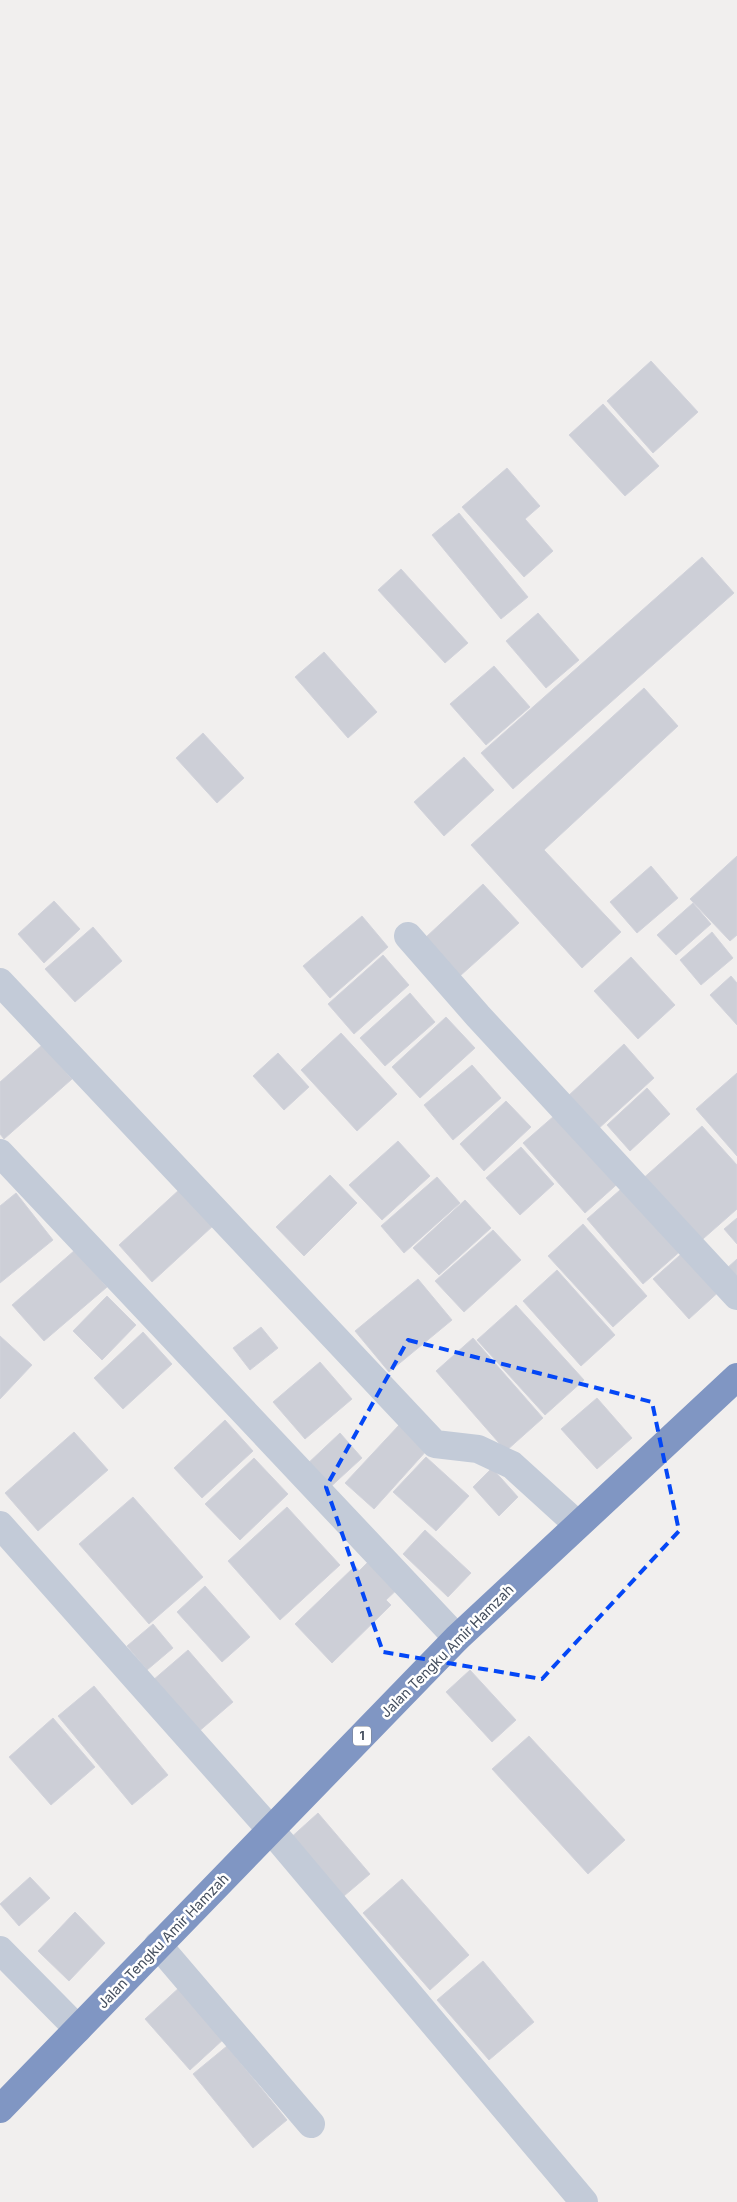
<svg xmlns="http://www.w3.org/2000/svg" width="737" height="2202" font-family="Inter,sans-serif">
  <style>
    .building { fill: #cdcfd7; stroke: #d2d3db }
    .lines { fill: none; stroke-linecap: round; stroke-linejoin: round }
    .minor { stroke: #c3cbd8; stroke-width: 28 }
    .highway { stroke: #8096c3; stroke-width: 28 }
    .marked { fill: none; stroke: #0447f6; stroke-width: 4; stroke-dasharray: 10 6; stroke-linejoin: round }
    .labels { text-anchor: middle; stroke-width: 5; stroke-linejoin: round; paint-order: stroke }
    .shield { fill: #fff; stroke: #7c838e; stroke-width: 1 }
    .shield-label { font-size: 12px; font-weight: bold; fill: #444e5e }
    .street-label { font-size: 14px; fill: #444e5e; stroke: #fff }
  </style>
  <rect width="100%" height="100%" fill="#f1efee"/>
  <path class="building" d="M 651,361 L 698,412 L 653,453 L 607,401 Z
    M 603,404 L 659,466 L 625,496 L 569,435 Z
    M 507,468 L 540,506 L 525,519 L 553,551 L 524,577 L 462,507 Z
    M 459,513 L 528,597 L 501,619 L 432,535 Z
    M 702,557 L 734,593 L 513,789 L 481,753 Z
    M 401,569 L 468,643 L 445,663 L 378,590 Z
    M 538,613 L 579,660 L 546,688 L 506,641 Z
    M 324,652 L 377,712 L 348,738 L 295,677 Z
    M 494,666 L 530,707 L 486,745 L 450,704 Z
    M 644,688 L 678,726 L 544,850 L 621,932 L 582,968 L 471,845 Z
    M 203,733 L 244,778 L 217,803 L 176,758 Z
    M 464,757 L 494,790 L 444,836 L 414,802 Z
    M 737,856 L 737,935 L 730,941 L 690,899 Z
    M 651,866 L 678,898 L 637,933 L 610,902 Z
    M 483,884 L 519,923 L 460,976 L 425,938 Z
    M 54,901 L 80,929 L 44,963 L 18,934 Z
    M 693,903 L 711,924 L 676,955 L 657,935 Z
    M 362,916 L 388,947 L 330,998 L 303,966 Z
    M 93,927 L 122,961 L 75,1002 L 45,969 Z
    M 712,932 L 733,958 L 701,985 L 680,960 Z
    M 383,955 L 409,985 L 354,1034 L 328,1004 Z
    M 631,957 L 675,1005 L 638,1039 L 594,991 Z
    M 731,976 L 737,983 L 737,1025 L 710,995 Z
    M 410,993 L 435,1022 L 385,1066 L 360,1038 Z
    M 446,1017 L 475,1048 L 420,1098 L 392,1067 Z
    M 341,1033 L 397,1094 L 357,1131 L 301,1070 Z
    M 624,1044 L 654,1078 L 597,1130 L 567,1097 Z
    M 42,1045 L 72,1079 L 4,1139 L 0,1134 L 0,1082 Z
    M 278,1053 L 309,1087 L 284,1110 L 253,1076 Z
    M 472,1065 L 501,1098 L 453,1140 L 424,1105 Z
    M 737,1073 L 737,1156 L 696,1109 Z
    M 647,1088 L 670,1114 L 630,1151 L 607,1125 Z
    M 506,1101 L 531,1127 L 484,1171 L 460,1144 Z
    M 554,1116 L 624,1178 L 585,1213 L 523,1143 Z
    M 702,1126 L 737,1165 L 737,1209 L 695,1246 L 639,1182 Z
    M 398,1141 L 430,1176 L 382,1220 L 349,1185 Z
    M 521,1147 L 554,1184 L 520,1215 L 486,1178 Z
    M 330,1175 L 357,1203 L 304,1256 L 276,1227 Z
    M 437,1177 L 460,1203 L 404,1253 L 381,1226 Z
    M 628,1183 L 684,1248 L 643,1284 L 587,1219 Z
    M 180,1189 L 214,1225 L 152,1282 L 119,1245 Z
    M 16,1193 L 53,1240 L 0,1283 L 0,1206 Z
    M 465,1200 L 491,1228 L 439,1275 L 413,1248 Z
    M 737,1218 L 737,1244 L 724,1229 Z
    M 583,1224 L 647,1296 L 613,1327 L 548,1256 Z
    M 493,1230 L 521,1260 L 464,1312 L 435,1281 Z
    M 688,1248 L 724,1287 L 689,1319 L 653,1279 Z
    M 75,1250 L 107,1287 L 44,1341 L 12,1305 Z
    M 737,1259 L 737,1282 L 726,1269 Z
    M 557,1270 L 615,1335 L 581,1366 L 523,1301 Z
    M 418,1279 L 452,1320 L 389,1372 L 355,1331 Z
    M 107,1296 L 136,1325 L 102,1360 L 73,1331 Z
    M 516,1305 L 584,1380 L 545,1415 L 477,1340 Z
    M 261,1327 L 278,1348 L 250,1370 L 233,1348 Z
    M 143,1332 L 172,1364 L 123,1409 L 94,1378 Z
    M 0,1336 L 32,1365 L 0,1399 Z
    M 473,1338 L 543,1418 L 506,1451 L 436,1371 Z
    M 320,1362 L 352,1399 L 305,1439 L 273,1402 Z
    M 597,1398 L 632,1438 L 597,1469 L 561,1429 Z
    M 225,1420 L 253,1451 L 202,1498 L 174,1468 Z
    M 400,1424 L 428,1449 L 374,1509 L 345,1483 Z
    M 74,1432 L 108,1470 L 38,1531 L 5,1493 Z
    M 340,1433 L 362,1458 L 326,1491 L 304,1467 Z
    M 426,1457 L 469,1496 L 436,1531 L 393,1492 Z
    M 254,1458 L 288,1494 L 240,1540 L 205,1504 Z
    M 492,1468 L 518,1497 L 499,1516 L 473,1487 Z
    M 133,1497 L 203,1577 L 149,1624 L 79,1544 Z
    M 287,1507 L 340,1565 L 280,1620 L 228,1561 Z
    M 425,1530 L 471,1573 L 448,1597 L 403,1554 Z
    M 374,1556 L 402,1585 L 386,1600 L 391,1605 L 332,1663 L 295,1624 L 355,1566 L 359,1571 Z
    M 205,1586 L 250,1637 L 222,1662 L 177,1612 Z
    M 153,1624 L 173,1648 L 147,1670 L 127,1646 Z
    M 188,1650 L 233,1702 L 197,1733 L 152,1681 Z
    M 470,1670 L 516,1720 L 492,1742 L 446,1692 Z
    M 94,1686 L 168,1775 L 132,1805 L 58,1716 Z
    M 53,1718 L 95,1767 L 51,1805 L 9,1757 Z
    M 529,1736 L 625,1840 L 588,1874 L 492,1769 Z
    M 318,1813 L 370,1874 L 338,1901 L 287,1841 Z
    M 30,1877 L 50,1898 L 19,1926 L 0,1904 Z
    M 402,1879 L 469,1955 L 430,1990 L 363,1913 Z
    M 75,1912 L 105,1943 L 69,1981 L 38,1951 Z
    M 483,1961 L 534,2022 L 489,2060 L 437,2000 Z
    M 181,1986 L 226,2037 L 190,2070 L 145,2019 Z
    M 227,2046 L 287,2120 L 253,2148 L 193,2074 Z"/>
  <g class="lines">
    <path class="minor" d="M 408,936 L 478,1016 L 737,1296
      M 0,982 L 435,1444 L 478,1449 L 512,1465 L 577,1524
      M 0,1153 L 457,1638
      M 0,1525 L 270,1829 L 584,2202
      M 158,1945 L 311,2124
      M 0,1950 L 78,2029"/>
    <path class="highway" d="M 0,2109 L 457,1638 L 737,1377"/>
  </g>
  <path class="marked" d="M 408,1340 L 652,1402 L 679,1531 L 542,1679 L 383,1652 L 326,1487 Z"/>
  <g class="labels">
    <rect class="shield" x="353" y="1726.5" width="18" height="19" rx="4"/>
    <g class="shield-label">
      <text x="362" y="1740">1</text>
    </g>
    <g class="street-label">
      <text transform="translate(447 1651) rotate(-45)" y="5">Jalan Tengku Amir Hamzah</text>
      <text transform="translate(163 1941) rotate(-46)" y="5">Jalan Tengku Amir Hamzah</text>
    </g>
  </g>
</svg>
